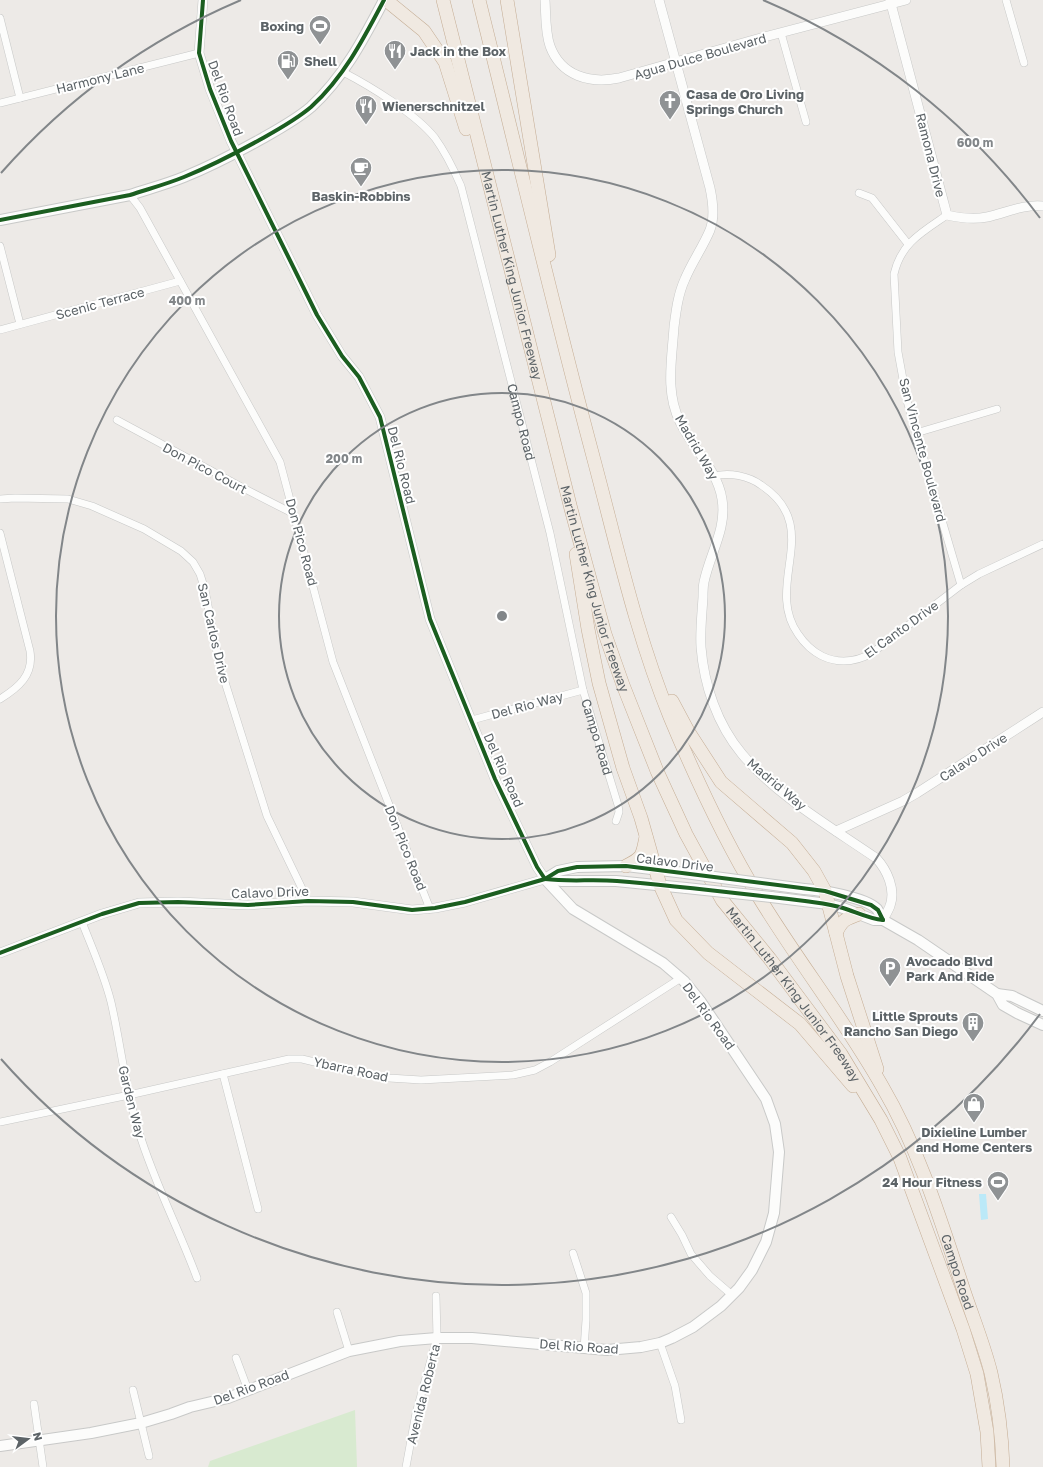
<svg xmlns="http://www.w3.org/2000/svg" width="1043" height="1467" font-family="'Golos Text',sans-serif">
<rect width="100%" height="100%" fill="#edeae7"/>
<polygon fill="#d8ead0" points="355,1410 357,1467 208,1467 210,1461"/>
<polygon fill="#bbe9f8" points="979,1194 986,1194 988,1219 981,1220"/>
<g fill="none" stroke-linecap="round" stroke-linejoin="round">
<g stroke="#c7c8c7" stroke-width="8">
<g id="minor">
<polyline points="1006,0 1024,63"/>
<polyline points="0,18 20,98"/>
<polyline points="781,33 806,122"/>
<path id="s1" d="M343,72c27,14 73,42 92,66 11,15 19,32 26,48l89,347 33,157 35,115 1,7 -3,9"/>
<polyline points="0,103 199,53"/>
<polyline points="859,193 872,198 908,244"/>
<polyline points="130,195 140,208 280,462 333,662 430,909"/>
<path d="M947,215c-25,17 -46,28 -53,59l4,78 9,49 54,184"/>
<polyline points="0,246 20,324"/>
<polyline points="0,330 180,281"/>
<polyline points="117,420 249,491 294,514"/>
<polyline points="916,433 997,409"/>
<path d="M715,476c14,-4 34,0 46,9 64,42 2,99 37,149 6,9 14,17 24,22 17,8 34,6 50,-3l89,-68 18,-11 64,-30"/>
<polyline points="0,499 15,498 68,499 92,506 144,529 181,551 193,562 200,574 205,590 219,663 267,816 308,901"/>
<path d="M0,533l30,118c4,24 -12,37 -30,48"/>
<polyline points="472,720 583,690"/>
<path d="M82,922c10,26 22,52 29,80 10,43 14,87 28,130 15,50 40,97 58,146"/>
<polyline points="223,1074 258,1209"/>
<polyline points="0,1122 129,1095 289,1059 302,1059 369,1075 389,1078 421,1080 513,1075 535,1070 550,1062 681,978"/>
<polyline points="671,1217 682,1235 691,1254 710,1276 732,1295"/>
<polyline points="573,1253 586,1293 586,1320 584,1349"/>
<polyline points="337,1312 349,1351"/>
<polyline points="660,1343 675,1386 681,1420"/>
<polyline points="236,1358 248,1390"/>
<polyline points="133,1390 149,1456"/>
<polyline points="34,1404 43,1467"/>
<polyline points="406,1467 416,1413 437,1338 436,1296"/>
</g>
</g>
<g stroke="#c7c8c7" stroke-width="10">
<g id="tertiary">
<path d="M545,0c1,15 0,32 5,46 11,30 40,38 69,32l138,-39 149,-39"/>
<path d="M659,0l51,188c3,14 5,29 0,42 -7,17 -18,32 -25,49 -7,15 -9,32 -11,48 -2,32 -9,65 6,95 13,27 37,47 42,77 5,30 -12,54 -18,83 -1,5 -1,10 -1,15 -1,17 -3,33 -2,50 3,38 16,77 41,107 35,42 89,73 134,104 11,12 20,31 14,48 -2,5 -5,10 -7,14"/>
<path d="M890,0l57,215c13,3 26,5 40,2 19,-4 36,-13 56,-11"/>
<polyline points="836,831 903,801 917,793 1043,712"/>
<polyline points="0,953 102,914 139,903 178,902 248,905 308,901 353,902 412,910 435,908 465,902 545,879 537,867 495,779 430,619 380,417 359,377 342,356 317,315 231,141 210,89 199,53 203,0"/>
</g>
</g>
<g stroke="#c8c9c8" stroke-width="12">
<g id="secondary">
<path d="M0,220l130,-25c18,-6 37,-11 54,-18 27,-11 54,-25 79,-39 16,-9 34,-19 48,-31 33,-30 53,-69 73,-107"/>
<polyline points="545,879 558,871 577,867 626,866 685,873"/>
<polyline points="545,879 562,881 616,881 686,888"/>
<path d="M804,889c17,1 61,8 73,20 2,3 4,8 6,11"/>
<polyline points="771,897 828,904 843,908 874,920 883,920 918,940 997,994 1003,1005 1017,1013 1043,1025"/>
<polyline points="997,994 1012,996 1043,1011"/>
<polyline points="0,1446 91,1433 141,1423 171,1414 190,1407 228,1398 349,1351 400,1341 437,1338 472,1338 607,1350 641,1347 660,1343 672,1338 693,1327 721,1306 739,1288 752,1270 766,1242 774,1213 779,1152 775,1124 766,1099 701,1002 684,981 663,963 573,909 545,879"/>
</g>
</g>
<g stroke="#c5ad94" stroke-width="14">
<g id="motorway">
<polyline points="386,0 424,31 445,62 466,129"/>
<path id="s2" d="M443,0l128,509 34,125 18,51 34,86 29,63 36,66 48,59 71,95 40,66 19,38 63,171 14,45 10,58 2,35"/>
<path id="s3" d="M479,0c38,153 74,307 115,460 23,86 42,174 76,257 25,60 53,121 87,177 39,65 87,125 125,192 37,63 59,135 82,205 9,27 20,54 27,82 7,30 11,63 12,94"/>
<polyline points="507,0 549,255"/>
<polyline points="576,554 588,629 599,683 623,768 641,818 660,885 676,920 708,953 800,1024 853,1086"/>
<polyline points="672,701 688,731 721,782 792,843 814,871 825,891 847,976 877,1069"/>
<path d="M626,866c18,-9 16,-11 20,-29"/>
<path d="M836,933c6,-13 9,-14 23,-19"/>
</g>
</g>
<use href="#minor" stroke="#fcfcfb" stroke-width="7"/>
<use href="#tertiary" stroke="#fcfcfb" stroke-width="9"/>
<use href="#secondary" stroke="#fcfcfb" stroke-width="10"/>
<use href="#motorway" stroke="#f0e9e1" stroke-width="13"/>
<g stroke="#c8c9c8" stroke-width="12" stroke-linecap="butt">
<g id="secondary-bridge">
<polyline points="685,873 804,889"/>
<polyline points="686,888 771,897"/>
</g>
</g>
<use href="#secondary-bridge" stroke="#fcfcfb" stroke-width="10"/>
<g stroke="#fff" stroke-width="6">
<g id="cycleway">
<polyline points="203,0 199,53 210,89 231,141 317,315 342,356 359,377 380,417 430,619 495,779 537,867 545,879"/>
<path d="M0,220l130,-25c18,-6 37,-11 54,-18 27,-11 54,-25 79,-39 16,-9 34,-19 48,-31 33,-30 53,-69 73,-107"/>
<path d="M545,879c24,3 48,0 72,2 63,5 125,13 188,20 13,2 25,3 38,7 13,4 26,11 40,12"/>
<polyline points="0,953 102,914 139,903 178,902 248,905 308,901 353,902 412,910 435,908 465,902 545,879 558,871 577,867 626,866 825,891 871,905 878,910 883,920"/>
</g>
</g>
<use href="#cycleway" stroke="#1b5e20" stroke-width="4"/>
</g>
<g fill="none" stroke="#828689" stroke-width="2">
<circle cx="502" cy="616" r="223"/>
<circle cx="502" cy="616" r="446"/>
<path d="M1040 1014A669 669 0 0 1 1 1059M1 173A669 669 0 0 1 241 0M763 0A669 669 0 0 1 1040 218"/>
</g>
<defs>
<g id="stadium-pin" transform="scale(1.15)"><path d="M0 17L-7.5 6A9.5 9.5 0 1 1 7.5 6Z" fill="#8f9294" stroke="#fff"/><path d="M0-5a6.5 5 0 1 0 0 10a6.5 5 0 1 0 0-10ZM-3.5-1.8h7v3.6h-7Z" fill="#fff"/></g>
<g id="restaurant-pin" transform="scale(1.15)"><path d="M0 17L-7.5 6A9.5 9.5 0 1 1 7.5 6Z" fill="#8f9294" stroke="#fff"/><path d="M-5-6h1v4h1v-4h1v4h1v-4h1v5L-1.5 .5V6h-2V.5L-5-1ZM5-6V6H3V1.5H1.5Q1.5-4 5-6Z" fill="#fff"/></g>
<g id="fuel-pin" transform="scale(1.15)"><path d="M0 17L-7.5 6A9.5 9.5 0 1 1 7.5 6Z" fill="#8f9294" stroke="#fff"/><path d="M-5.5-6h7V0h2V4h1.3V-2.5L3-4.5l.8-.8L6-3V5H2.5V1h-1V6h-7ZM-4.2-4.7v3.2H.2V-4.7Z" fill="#fff"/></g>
<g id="church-pin" transform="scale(1.15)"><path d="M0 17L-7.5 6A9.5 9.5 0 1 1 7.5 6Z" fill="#8f9294" stroke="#fff"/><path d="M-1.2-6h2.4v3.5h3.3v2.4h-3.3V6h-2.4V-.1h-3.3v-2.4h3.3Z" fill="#fff"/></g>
<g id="cafe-pin" transform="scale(1.15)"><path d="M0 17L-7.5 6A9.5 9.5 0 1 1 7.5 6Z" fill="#8f9294" stroke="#fff"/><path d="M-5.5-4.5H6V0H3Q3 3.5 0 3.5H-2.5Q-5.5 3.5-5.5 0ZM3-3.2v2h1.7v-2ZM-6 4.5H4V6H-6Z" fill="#fff"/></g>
<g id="parking-pin" transform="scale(1.15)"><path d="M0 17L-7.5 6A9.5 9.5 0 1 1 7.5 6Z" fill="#8f9294" stroke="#fff"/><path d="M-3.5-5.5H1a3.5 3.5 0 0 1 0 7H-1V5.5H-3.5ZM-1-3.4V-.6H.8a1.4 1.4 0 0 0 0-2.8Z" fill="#fff"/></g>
<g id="building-pin" transform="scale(1.15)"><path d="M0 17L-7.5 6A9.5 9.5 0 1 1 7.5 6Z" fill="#8f9294" stroke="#fff"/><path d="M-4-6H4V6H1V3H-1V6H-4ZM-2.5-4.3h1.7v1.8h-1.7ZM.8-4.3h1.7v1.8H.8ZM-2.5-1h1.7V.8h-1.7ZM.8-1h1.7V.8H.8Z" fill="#fff"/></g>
<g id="shop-pin" transform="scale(1.15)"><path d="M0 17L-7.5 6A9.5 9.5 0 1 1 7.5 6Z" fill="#8f9294" stroke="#fff"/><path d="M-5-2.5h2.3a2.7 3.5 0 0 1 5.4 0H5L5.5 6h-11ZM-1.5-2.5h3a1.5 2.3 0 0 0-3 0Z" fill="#fff"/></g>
</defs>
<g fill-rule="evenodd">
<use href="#stadium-pin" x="320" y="26"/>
<use href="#restaurant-pin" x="395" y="51"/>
<use href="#fuel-pin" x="288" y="61"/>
<use href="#church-pin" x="670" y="101"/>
<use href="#restaurant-pin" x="366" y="106"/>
<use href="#cafe-pin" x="361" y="168"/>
<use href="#parking-pin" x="890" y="968"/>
<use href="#building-pin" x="973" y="1023"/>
<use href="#shop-pin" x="974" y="1104"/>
<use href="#stadium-pin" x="998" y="1182"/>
</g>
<g text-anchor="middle" stroke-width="4" stroke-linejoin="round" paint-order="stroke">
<g font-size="13" font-weight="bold" fill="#5c6367" stroke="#fff" text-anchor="start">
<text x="304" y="31" text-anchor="end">Boxing</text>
<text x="410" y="56">Jack in the Box</text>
<text x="304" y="66">Shell</text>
<text x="686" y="99">Casa de Oro Living<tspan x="686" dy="15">Springs Church</tspan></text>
<text x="382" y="111">Wienerschnitzel</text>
<text x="361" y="201" text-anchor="middle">Baskin-Robbins</text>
<text x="906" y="966">Avocado Blvd<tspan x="906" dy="15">Park And Ride</tspan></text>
<text x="958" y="1021" text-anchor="end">Little Sprouts<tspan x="958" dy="15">Rancho San Diego</tspan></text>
<text x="974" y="1137" text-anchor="middle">Dixieline Lumber<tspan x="974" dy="15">and Home Centers</tspan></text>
<text x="982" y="1187" text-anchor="end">24 Hour Fitness</text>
</g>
<g font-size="13" fill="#5c6367" stroke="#fff">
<text transform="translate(700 56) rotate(-16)" y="5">Agua Dulce Boulevard</text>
<text transform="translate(100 78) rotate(-14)" y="5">Harmony Lane</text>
<text transform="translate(226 98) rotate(70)" y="5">Del Rio Road</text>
<text transform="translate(931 155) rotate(76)" y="5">Ramona Drive</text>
<text dy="5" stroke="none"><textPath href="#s2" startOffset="284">Martin Luther King Junior Freeway</textPath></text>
<text transform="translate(100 303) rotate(-15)" y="5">Scenic Terrace</text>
<text dy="5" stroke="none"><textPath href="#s1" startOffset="412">Campo Road</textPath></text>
<text transform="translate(697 447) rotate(60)" y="5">Madrid Way</text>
<text transform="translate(923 450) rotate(75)" y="5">San Vincente Boulevard</text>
<text transform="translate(402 465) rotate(76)" y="5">Del Rio Road</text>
<text transform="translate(205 468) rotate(28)" y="5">Don Pico Court</text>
<text transform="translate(302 542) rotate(75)" y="5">Don Pico Road</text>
<text dy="5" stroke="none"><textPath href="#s2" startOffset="608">Martin Luther King Junior Freeway</textPath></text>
<text transform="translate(901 629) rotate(-36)" y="5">El Canto Drive</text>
<text transform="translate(214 633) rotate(77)" y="5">San Carlos Drive</text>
<text transform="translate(527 705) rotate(-15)" y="5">Del Rio Way</text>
<text dy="5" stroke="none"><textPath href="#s1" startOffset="736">Campo Road</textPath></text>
<text transform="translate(973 757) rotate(-33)" y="5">Calavo Drive</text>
<text transform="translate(504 770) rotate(66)" y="5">Del Rio Road</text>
<text transform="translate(777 784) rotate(40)" y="5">Madrid Way</text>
<text transform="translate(406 848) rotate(68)" y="5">Don Pico Road</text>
<text transform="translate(675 862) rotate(7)" y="5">Calavo Drive</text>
<text transform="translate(270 892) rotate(-2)" y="5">Calavo Drive</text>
<text dy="5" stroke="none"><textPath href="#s2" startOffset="1064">Martin Luther King Junior Freeway</textPath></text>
<text transform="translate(709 1016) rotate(54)" y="5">Del Rio Road</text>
<text transform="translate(351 1069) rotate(12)" y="5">Ybarra Road</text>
<text transform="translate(132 1102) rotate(76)" y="5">Garden Way</text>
<text dy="5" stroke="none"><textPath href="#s3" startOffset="1370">Campo Road</textPath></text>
<text transform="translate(579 1346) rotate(4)" y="5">Del Rio Road</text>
<text transform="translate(251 1387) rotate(-20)" y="5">Del Rio Road</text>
<text transform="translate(423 1394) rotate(-76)" y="5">Avenida Roberta</text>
</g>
</g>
<circle cx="502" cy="616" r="6" fill="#828689" stroke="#fff" stroke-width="2"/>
<g font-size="12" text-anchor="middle" font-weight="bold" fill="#828689" stroke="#fff" stroke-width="4" stroke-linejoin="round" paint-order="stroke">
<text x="975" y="147">600 m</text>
<text x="187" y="305">400 m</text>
<text x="344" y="463">200 m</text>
</g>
<g transform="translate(28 1439) rotate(75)" stroke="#ffffff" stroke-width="3" paint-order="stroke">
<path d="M0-3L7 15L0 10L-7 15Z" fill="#5c6367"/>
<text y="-6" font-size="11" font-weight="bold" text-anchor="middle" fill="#5c6367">N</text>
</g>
</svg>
